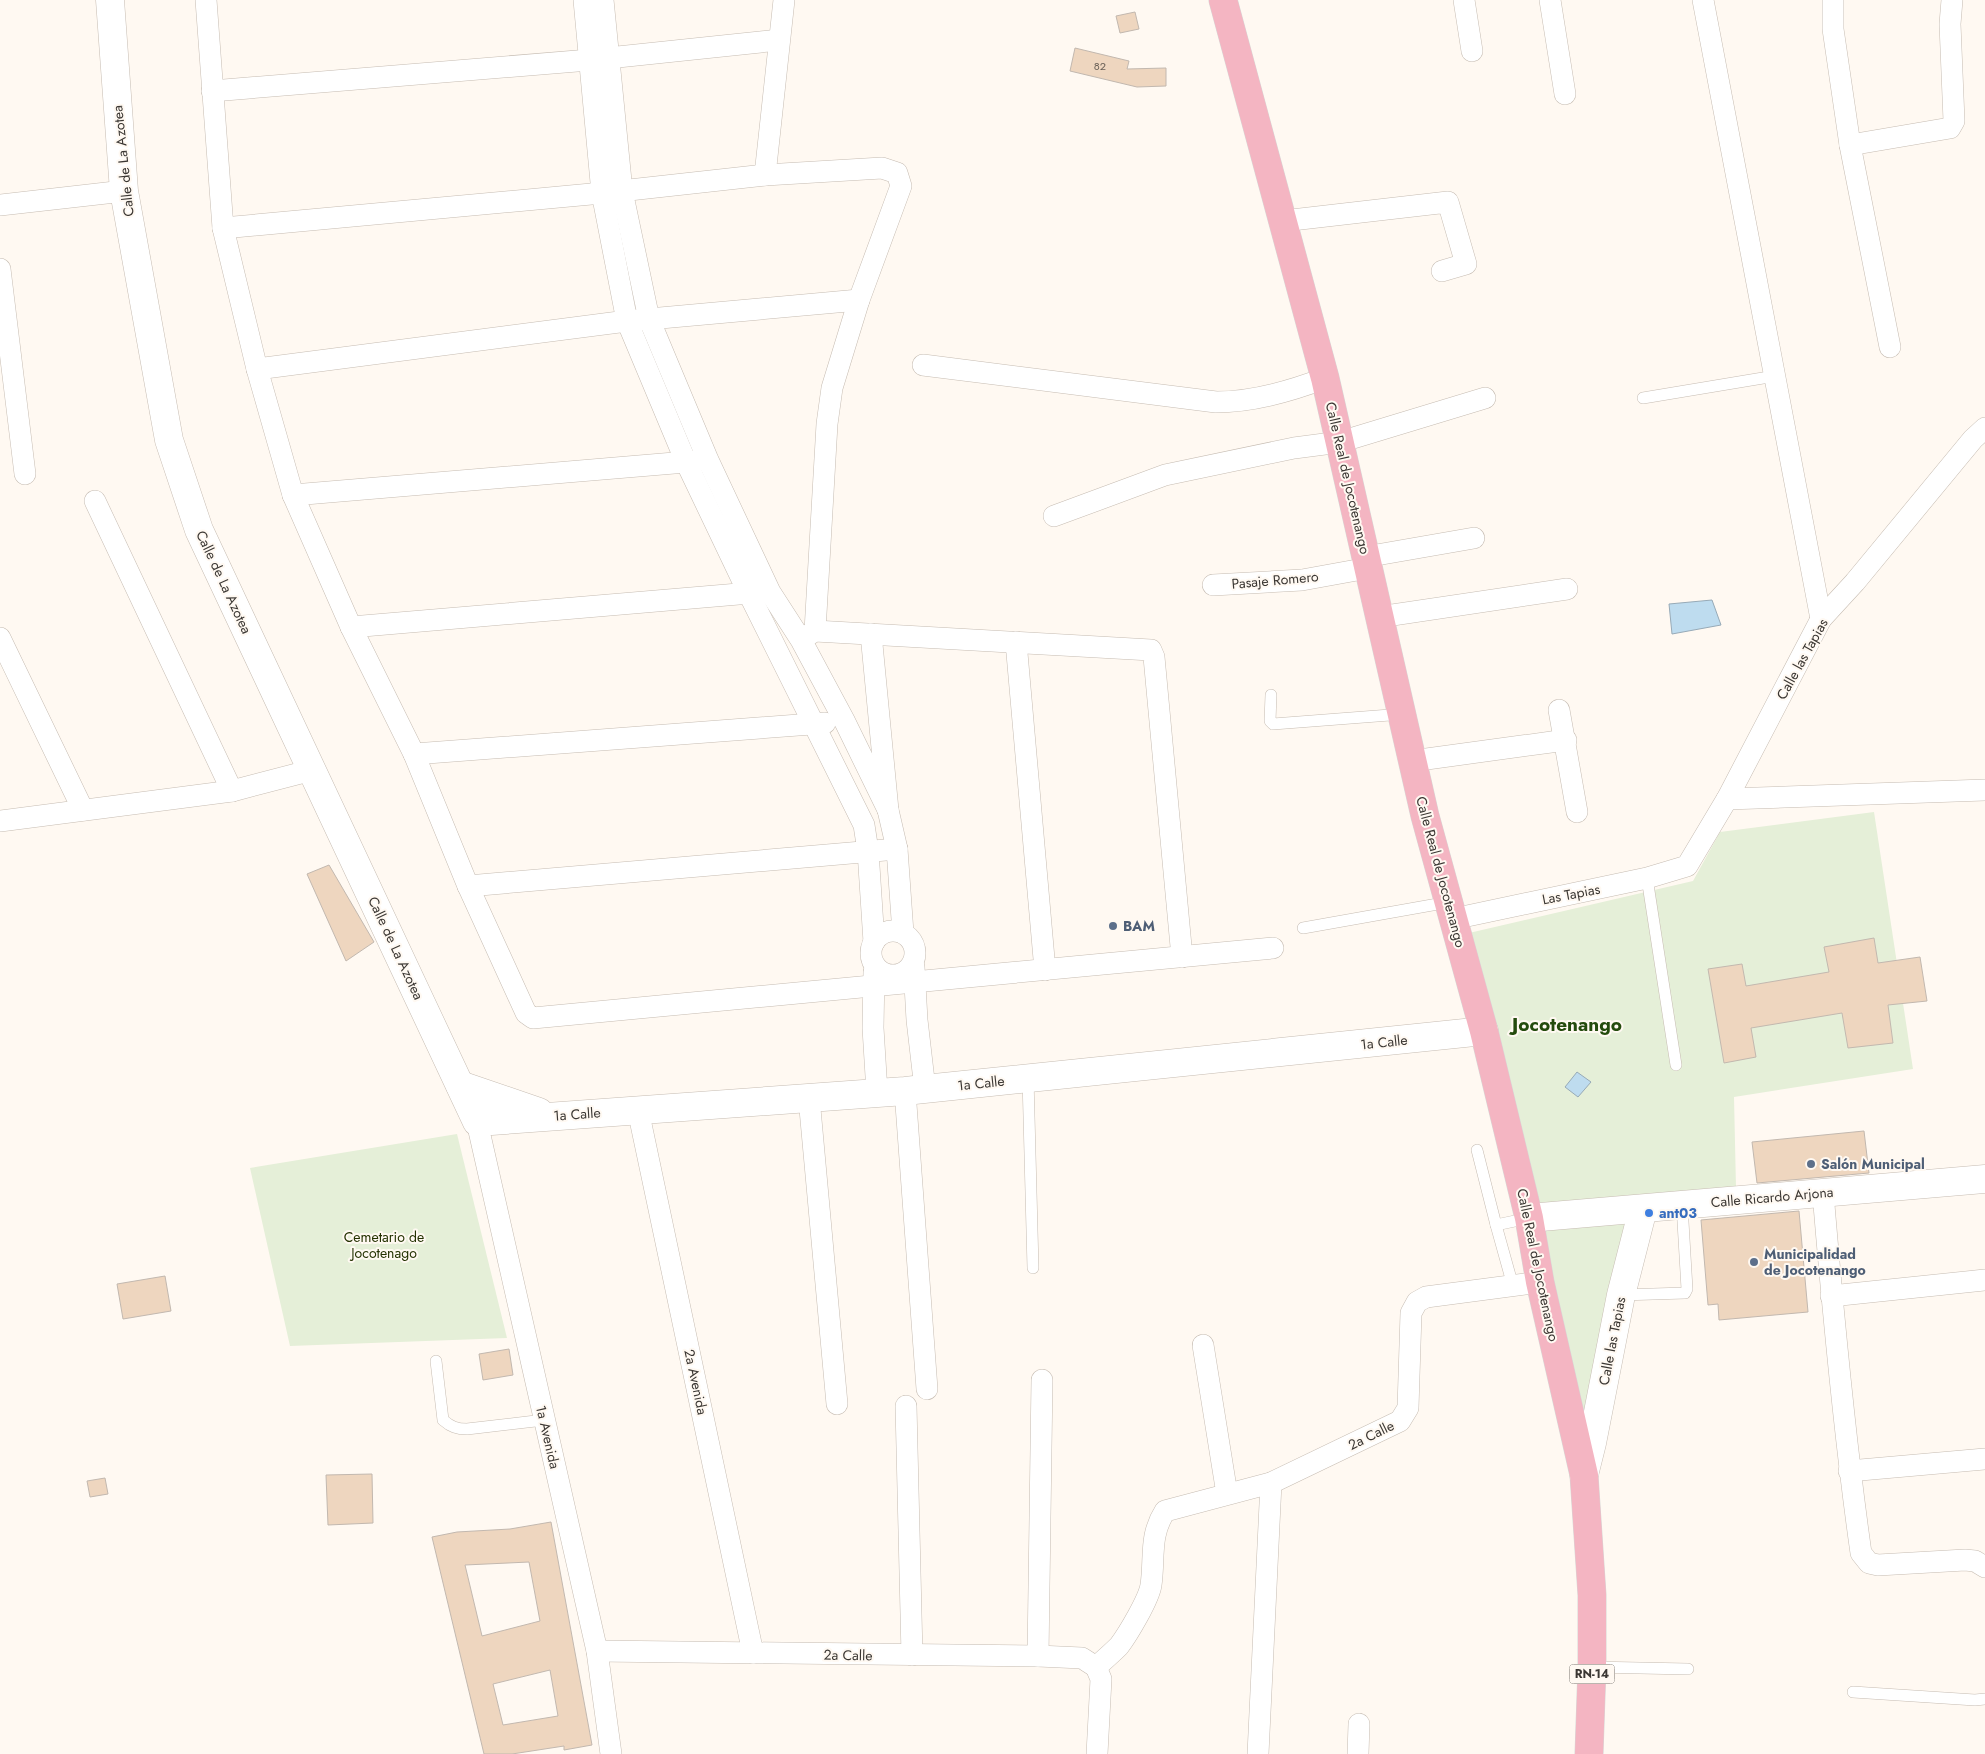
<svg xmlns="http://www.w3.org/2000/svg" width="1985" height="1754" font-family="Jost,sans-serif">
<rect width="100%" height="100%" fill="#fff9f2"/>
<g fill="#e5efd8">
<polygon points="1874,812 1913,1069 1734,1097 1736,1188 1539,1205 1469,933 1693,881 1720,832"/>
<polygon points="457,1134 507,1338 290,1346 250,1168"/>
<polygon points="1634,1218 1584,1450 1539,1226"/>
</g>
<g fill="#bedcef" stroke="#97aab7">
<polygon points="1712,600 1721,625 1672,634 1669,604"/>
<polygon points="1577,1072 1591,1082 1578,1097 1565,1087"/>
</g>
<g fill="#eed6bf" stroke="#c2b8af" fill-rule="evenodd">
<polygon points="1135,12 1139,29 1120,33 1116,16"/>
<polygon points="1075,48 1129,61 1127,69 1166,68 1166,86 1137,87 1070,71"/>
<polygon points="329,865 374,942 346,961 307,874"/>
<polygon points="1874,938 1878,963 1920,957 1927,1001 1888,1005 1893,1043 1848,1048 1842,1013 1751,1028 1756,1057 1724,1063 1708,969 1742,964 1746,986 1829,972 1824,947"/>
<polygon points="1864,1131 1869,1173 1757,1183 1752,1142"/>
<polygon points="1799,1211 1808,1312 1719,1320 1718,1304 1708,1305 1701,1220"/>
<polygon points="165,1276 171,1311 123,1319 117,1284"/>
<polygon points="509,1349 513,1375 483,1380 479,1354"/>
<polygon points="372,1474 373,1523 328,1525 326,1475"/>
<polygon points="105,1478 108,1494 90,1497 87,1481"/>
<path d="M551,1522l41,223 -28,5v-4l-52,8h-28l-52,-217 25,-5 53,-3zM529,1562l11,59 -58,15 -17,-71zM550,1670l8,46 -55,9 -10,-41z"/>
</g>
<g fill="none" stroke-linecap="round" stroke-linejoin="round">
<g stroke="#c6bcb2" stroke-width="12">
<g id="service">
<polyline points="1643,398 1775,376"/>
<polyline points="1271,695 1270,721 1273,724 1403,714"/>
<polyline points="1647,878 1676,1065"/>
<polyline points="1303,928 1449,902"/>
<polyline points="1028,1078 1033,1268"/>
<polyline points="1477,1150 1496,1225 1529,1218"/>
<polyline points="1496,1225 1513,1286"/>
<polyline points="1621,1295 1685,1293 1687,1289 1682,1205"/>
<path d="M436,1361l7,59c8,7 14,9 24,9l77,-9"/>
<polyline points="1592,1667 1688,1669"/>
<polyline points="1853,1692 1975,1700 1985,1699"/>
</g>
</g>
<g stroke="#c6bcb2" stroke-width="22">
<g id="minor">
<polyline points="206,0 223,228 257,369 293,495 351,627 414,754 468,886 526,1013 533,1018 1273,948"/>
<polyline points="584,0 602,193 627,321 686,462 749,594 864,825 868,851 874,942"/>
<polyline points="603,0 622,191 649,319 708,460 770,592 801,640 845,722 888,810"/>
<polyline points="1464,0 1472,51"/>
<polyline points="1550,0 1565,94"/>
<polyline points="1703,0 1821,619"/>
<polyline points="1833,0 1833,29 1850,145 1890,347"/>
<polyline points="212,91 589,60 779,40"/>
<polyline points="1850,145 1950,128 1954,121 1950,24 1952,0"/>
<polyline points="765,175 784,0"/>
<polyline points="0,205 124,191"/>
<polyline points="1283,221 1448,202 1466,264 1442,271"/>
<polyline points="223,228 602,193 765,175 882,168 897,173 901,186 859,300 832,388 827,424 815,631"/>
<polyline points="0,269 25,474"/>
<path d="M923,365l293,37c37,0 75,-11 109,-24"/>
<polyline points="257,369 627,321 859,300"/>
<polyline points="293,495 698,461"/>
<polyline points="95,501 232,791"/>
<polyline points="1054,516 1165,475 1294,448 1340,442 1485,398"/>
<polyline points="1365,557 1474,538"/>
<polyline points="1213,585 1302,580 1368,568"/>
<polyline points="1379,617 1567,589"/>
<polyline points="351,627 762,592"/>
<polyline points="871,634 888,810 897,849 903,933"/>
<polyline points="805,637 815,631 1151,650 1154,657 1182,957"/>
<polyline points="0,638 83,810"/>
<polyline points="1016,642 1045,970"/>
<polyline points="1559,710 1577,812"/>
<polyline points="414,754 825,723"/>
<polyline points="1412,761 1566,740"/>
<polyline points="1727,799 1985,790"/>
<polyline points="0,821 232,791 312,770"/>
<polyline points="468,886 897,849"/>
<polyline points="1453,919 1647,878 1687,866 1727,799 1821,619 1855,582 1973,439 1985,428"/>
<circle cx="893" cy="953" r="22"/>
<polyline points="914,967 917,1020 925,1089"/>
<polyline points="874,972 873,1028 877,1092"/>
<polyline points="905,1091 927,1389"/>
<polyline points="809,1098 837,1404"/>
<polyline points="638,1110 753,1653"/>
<polyline points="477,1122 597,1651 611,1754"/>
<path d="M1823,1193c10,120 21,241 38,360l8,10 9,2 87,-5 10,1 10,6"/>
<polyline points="1831,1296 1985,1280"/>
<polyline points="1203,1345 1227,1494"/>
<polyline points="906,1406 912,1655"/>
<polyline points="1849,1471 1985,1459"/>
<polyline points="597,1651 1038,1656 1082,1658 1096,1667"/>
<polyline points="1038,1656 1042,1380"/>
<path d="M1096,1667c8,-7 16,-14 23,-21 9,-12 30,-47 32,-61 4,-28 -2,-49 14,-74l106,-28 129,-62 8,-13 3,-95 6,-11 9,-5 114,-15"/>
<polyline points="1096,1667 1101,1679 1097,1754"/>
<polyline points="1258,1754 1271,1483"/>
<polyline points="1358,1754 1359,1724"/>
</g>
</g>
<g stroke="#c6bcb2" stroke-width="29">
<g id="tertiary">
<polyline points="110,0 124,191 169,440 199,530 477,1122 905,1091 1484,1031"/>
<polyline points="460,1085 539,1112"/>
<polyline points="1529,1218 1985,1179"/>
<polyline points="1584,1475 1592,1443 1621,1295 1643,1209"/>
</g>
</g>
<g stroke="#d8d7d6" stroke-width="29">
<polyline id="primary" points="1223,0 1325,378 1425,816 1484,1031 1529,1218 1540,1282 1584,1475 1592,1595 1592,1667 1589,1754"/>
</g>
<use href="#service" stroke="#fff" stroke-width="11"/>
<use href="#minor" stroke="#fff" stroke-width="21"/>
<use href="#tertiary" stroke="#fff" stroke-width="28"/>
<use href="#primary" stroke="#f4b5c2" stroke-width="28"/>
</g>
<g fill="#5c6f8a" stroke="#fff9f2" stroke-width="2">
<circle cx="1113" cy="926" r="5"/>
<circle cx="1811" cy="1164" r="5"/>
<circle cx="1754" cy="1262" r="5"/>
</g>
<circle fill="#3f7fe0" stroke="#fff9f2" stroke-width="2" cx="1649" cy="1213" r="5"/>
<g text-anchor="middle" stroke-width="4" stroke-linejoin="round" paint-order="stroke">
<g font-size="11" fill="#685f56">
<text x="1100" y="70">82</text>
</g>
<rect fill="#fff9f2" stroke="#76716c" stroke-width="1" x="1569.5" y="1664.5" width="45" height="19" rx="4"/>
<g font-size="12" font-weight="bold" fill="#3b3733">
<text x="1592" y="1678">RN-14</text>
</g>
<g font-size="14" fill="#3b3733" stroke="#fff9f2">
<text transform="translate(123 161) rotate(-96)" y="5">Calle de La Azotea</text>
<text transform="translate(1348 478) rotate(77)" y="5">Calle Real de Jocotenango</text>
<text transform="translate(1275 580) rotate(-5)" y="5">Pasaje Romero</text>
<text transform="translate(224 582) rotate(65)" y="5">Calle de La Azotea</text>
<text transform="translate(1802 659) rotate(-61)" y="5">Calle las Tapias</text>
<text transform="translate(1441 872) rotate(75)" y="5">Calle Real de Jocotenango</text>
<text transform="translate(1571 894) rotate(-11)" y="5">Las Tapias</text>
<text transform="translate(396 948) rotate(65)" y="5">Calle de La Azotea</text>
<text transform="translate(1384 1042) rotate(-6)" y="5">1a Calle</text>
<text transform="translate(981 1083) rotate(-6)" y="5">1a Calle</text>
<text transform="translate(577 1114) rotate(-4)" y="5">1a Calle</text>
<text transform="translate(1772 1197) rotate(-5)" y="5">Calle Ricardo Arjona</text>
<text transform="translate(1538 1265) rotate(78)" y="5">Calle Real de Jocotenango</text>
<text transform="translate(1612 1341) rotate(-79)" y="5">Calle las Tapias</text>
<text transform="translate(696 1382) rotate(78)" y="5">2a Avenida</text>
<text transform="translate(1371 1435) rotate(-26)" y="5">2a Calle</text>
<text transform="translate(548 1437) rotate(77)" y="5">1a Avenida</text>
<text transform="translate(848 1655) rotate(1)" y="5">2a Calle</text>
</g>
<g font-size="14" font-weight="bold" fill="#4e5e75" stroke="#fff9f2" text-anchor="start">
<text x="1123" y="931">BAM</text>
<text x="1821" y="1169">Salón Municipal</text>
<text x="1764" y="1259">Municipalidad<tspan x="1764" dy="16">de Jocotenango</tspan></text>
</g>
<g font-size="14" font-weight="bold" fill="#366cbe" stroke="#fff9f2" text-anchor="start">
<text x="1659" y="1218">ant03</text>
</g>
<g font-size="14" fill="#233101" stroke="#fff9f2">
<text x="384" y="1242">Cemetario de<tspan x="384" dy="16">Jocotenago</tspan></text>
</g>
<g font-size="19" font-weight="bold" fill="#244b0d" stroke="#fff9f2">
<text x="1567" y="1031">Jocotenango</text>
</g>
</g>
</svg>
